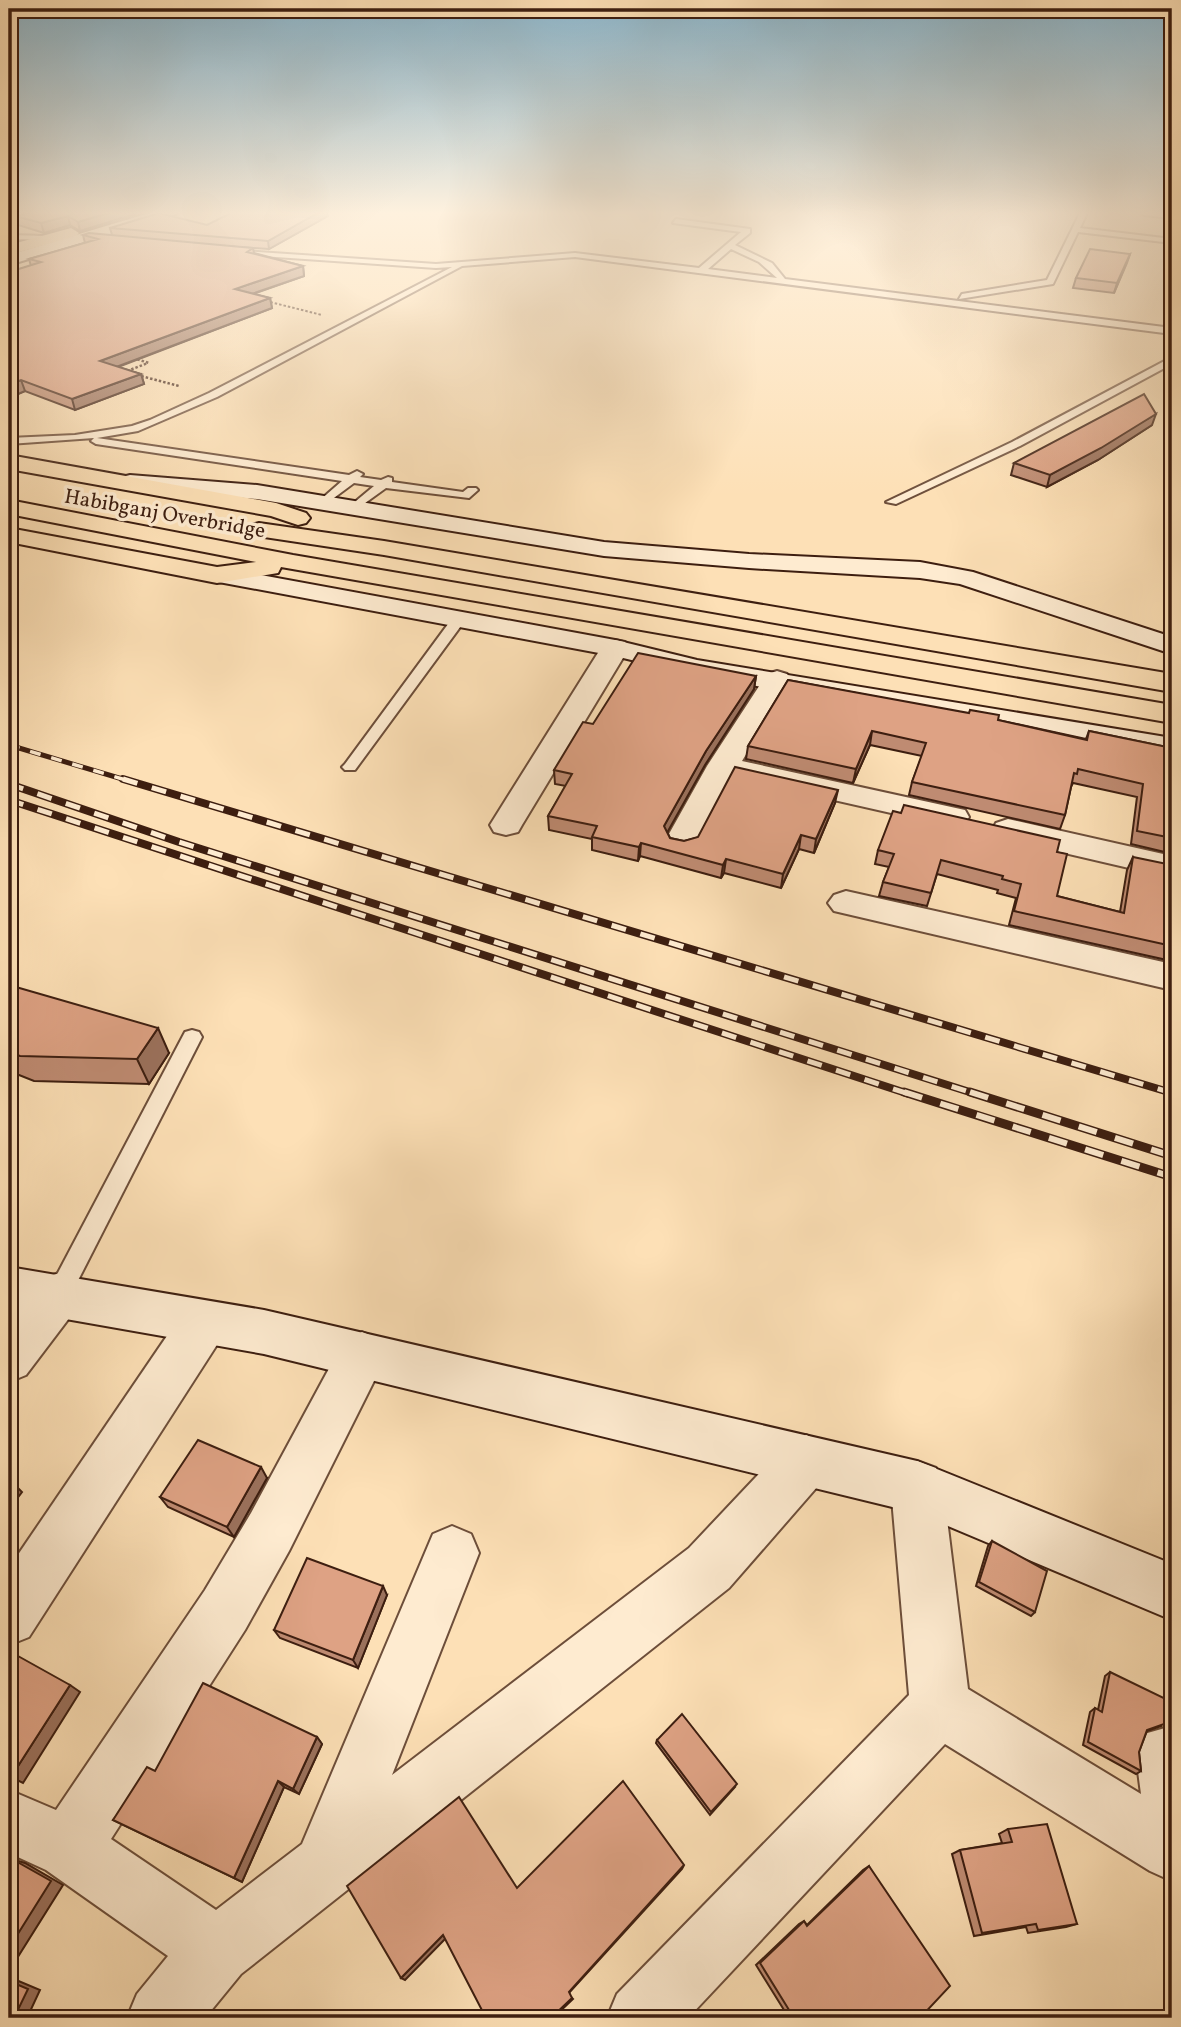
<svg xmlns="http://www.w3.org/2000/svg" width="1181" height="2027" font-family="Vollkorn,serif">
<rect width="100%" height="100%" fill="#fde0b6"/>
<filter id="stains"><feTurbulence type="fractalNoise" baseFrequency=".00286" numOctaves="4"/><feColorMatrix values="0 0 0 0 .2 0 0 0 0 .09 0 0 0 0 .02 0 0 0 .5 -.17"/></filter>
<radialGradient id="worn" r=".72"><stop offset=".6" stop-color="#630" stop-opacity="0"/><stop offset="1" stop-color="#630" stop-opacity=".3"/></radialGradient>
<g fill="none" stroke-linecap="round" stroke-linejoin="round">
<g stroke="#6d4e3a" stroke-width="4">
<g id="lane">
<polygon points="1081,211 1088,211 1080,228 1172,239 1172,243 1078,232 1053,284 959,299 962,294 1047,280"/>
<path d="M676,219l74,10v4l-15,12 37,18 13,16 387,49v6l-597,-77 -113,9 -245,131 -79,34 -41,7 252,37 8,-4 6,3 -3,3 21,3 7,-3 4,1v4l71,10 5,-4h8l2,2 -9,8 -83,-10 -32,23 -4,-1v-4l24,-20 -20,-3 -31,23 -4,-1v-4l23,-20 -246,-37 -5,-3 3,-3 -85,6v-6l66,-3 57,-9 18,-6 59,-27 243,-126 -16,1 -205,-14 -3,-4 208,14 139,-11 124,15 42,-36 -68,-9zM731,249l28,13 18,16 -69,-9z"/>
<polygon points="9,235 48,236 52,238 48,240 9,239"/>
<polygon points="1172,357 1172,364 1020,446 896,504 886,502 1012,442"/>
<polygon points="459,615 466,619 355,770 345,770 342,767 345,764 454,616"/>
<polygon points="192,1030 199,1032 202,1037 67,1302 59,1305 51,1302 47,1294 51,1286 185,1032"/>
</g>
</g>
<g stroke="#6d4e3a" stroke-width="4">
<g id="street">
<polygon points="1137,211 1172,211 1172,218 1144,215"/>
<polygon points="615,640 625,642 629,648 522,825 518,832 506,835 494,832 490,825 601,648 605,642"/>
<polygon points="777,671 787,674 791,680 742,761 965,810 969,817 965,824 953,827 732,777 694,849 682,852 670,849 665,841 707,766 767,674"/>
<polygon points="1008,819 1172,856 1172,878 996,837 992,830 996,823"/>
<polygon points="846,891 1172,964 1172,990 834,911 828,903 834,895"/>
<polygon points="59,1273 76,1279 82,1294 76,1309 26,1375 9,1382 9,1321 42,1279"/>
<polygon points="203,1302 220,1308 227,1324 220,1340 29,1637 9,1645 9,1568 186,1308"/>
<polygon points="362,1332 379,1339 386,1355 379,1371 289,1551 245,1630 111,1839 216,1910 302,1844 433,1534 452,1526 471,1534 479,1553 392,1775 689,1548 788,1443 806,1435 824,1443 832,1461 824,1479 729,1588 241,1974 205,2018 127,2018 137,1994 168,1956 46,1870 9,1853 9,1790 56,1810 205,1590 251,1513 345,1339"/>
<polygon points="917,1461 936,1468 943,1487 968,1689 1141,1794 1136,1756 1144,1734 1172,1726 1172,1881 1150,1871 945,1744 688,2018 607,2018 617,1994 909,1695 891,1487 898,1468"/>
</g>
</g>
<g stroke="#3d1e10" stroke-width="4">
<g id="secondary">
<polygon points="156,211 178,211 176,214 9,265 9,255"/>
<polygon points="130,475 257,485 604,542 749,554 920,562 973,572 1172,637 1172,654 960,584 920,578 749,568 604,556 257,499 122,487 119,482 122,477"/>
<polygon points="217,567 615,640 697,660 1172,738 1172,756 697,676 615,656 208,580 204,575 208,570"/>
<polygon points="9,1267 264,1310 917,1461 1172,1564 1172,1620 917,1513 264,1354 9,1309"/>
</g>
</g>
<g stroke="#3d1e10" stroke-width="4">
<g id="primary">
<polygon points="71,228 79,233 76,236 9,255 9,245"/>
<polygon points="9,455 276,503 306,513 310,518 306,523 298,525 271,516 9,469"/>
<polygon points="9,500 293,555 1172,705 1172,723 281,567 278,573 217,583 9,542 9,528 217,567 256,562 9,514"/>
<polygon points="259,523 384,541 1172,674 1172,692 384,555 251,535 247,530 251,525"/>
</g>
</g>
<polyline stroke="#3d1e10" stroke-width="2" stroke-dasharray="2.5 2" stroke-linecap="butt" points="266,301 322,315"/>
<g stroke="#3d1e10" stroke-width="2.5" stroke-dasharray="2.5 2" stroke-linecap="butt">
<polyline points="133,358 149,363"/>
<polyline points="127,371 148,363"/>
<polyline points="137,375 179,386"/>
</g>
<use href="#lane" fill="#feebd0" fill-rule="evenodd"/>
<use href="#street" fill="#feebd0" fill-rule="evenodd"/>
<use href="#secondary" fill="#feebd0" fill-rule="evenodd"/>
<use href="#primary" fill="#fde0b6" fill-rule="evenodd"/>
<g stroke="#3d1e10" stroke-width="5">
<polyline id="rail-far2" points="9,745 129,781"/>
</g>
<g stroke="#3d1e10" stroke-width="8">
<g id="rail-far1">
<polyline points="123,779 1172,1093"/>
<polyline points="9,784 179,842 976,1094"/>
<polyline points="9,800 909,1094"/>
</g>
</g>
<g stroke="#3d1e10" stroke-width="9">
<g id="rail">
<polyline points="904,1092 1172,1177"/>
<polyline points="970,1092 1172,1156"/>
<polyline points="1169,1092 1172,1093"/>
</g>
</g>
<use href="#rail-far2" stroke="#feebd0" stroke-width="3.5" stroke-dasharray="11" stroke-linecap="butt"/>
<use href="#rail-far1" stroke="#feebd0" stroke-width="5" stroke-dasharray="15" stroke-linecap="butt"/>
<use href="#rail" stroke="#feebd0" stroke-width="6" stroke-dasharray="19" stroke-linecap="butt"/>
</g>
<g fill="#bf8b72" stroke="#3d1e10" stroke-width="2">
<polygon points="36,211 134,211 135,214 80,231 70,225 44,233 18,225 15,216"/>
<polygon points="328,216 269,249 223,246 253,248 254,253 303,266 304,276 253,294 270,298 272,308 118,367 141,374 144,384 75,410 25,391 9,398 9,272 31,266 29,259 85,243 83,235 112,235 110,228 207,225"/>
<polygon points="1130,254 1114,293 1073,288 1076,278"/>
<polygon points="1152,425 1098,460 1047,487 1011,475 1014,463"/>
<polygon points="756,676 754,689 705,765 667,832 670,838 684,841 835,803 814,853 799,849 781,888 724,873 721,878 640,856 638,861 592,850 592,839 549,830 548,816 566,786 555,784 554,770 593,724"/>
<polygon points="788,680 998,720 1086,739 1089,731 1172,748 1172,850 1171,849 1169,853 1131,844 1137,797 1073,783 1071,787 1065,815 1060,829 909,795 912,782 922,756 870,745 853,783 746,759 748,746"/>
<polygon points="878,850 1057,852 1057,896 1120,912 1127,870 1133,857 1167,914 1172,915 1172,951 1167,960 1009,925 1016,898 997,893 998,890 937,874 927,906 879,896 883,882 889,867 875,864"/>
<polygon points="9,985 169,1053 149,1084 34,1081 9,1071"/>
<polygon points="267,1478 234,1537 168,1507 160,1497"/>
<polygon points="992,1541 1035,1612 1031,1616 976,1586 988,1546"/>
<polygon points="387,1595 358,1668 280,1638 274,1630"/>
<polygon points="1110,1672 1161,1726 1147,1731 1139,1752 1141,1771 1136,1774 1083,1745 1090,1712 1095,1708 1098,1710 1105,1676"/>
<polygon points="317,1737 322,1744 299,1794 284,1787 242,1882 113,1820 155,1771"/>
<polygon points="657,1740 735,1787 710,1815 656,1743"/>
<polygon points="1008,1829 1077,1924 1066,1927 1028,1933 1026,1927 974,1936 952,1854 960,1850 1002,1843 999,1834"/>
<polygon points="869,1866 920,2018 789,2018 756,1965 799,1924 804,1921 807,1925 863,1870"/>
</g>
<g fill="#9b715c" stroke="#3d1e10" stroke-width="2">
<polygon points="115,211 134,211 135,214 80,231 78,222"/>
<polygon points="321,211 327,211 328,216 269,249 268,241"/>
<polygon points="68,216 70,225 44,233 41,223"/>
<polygon points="1130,254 1127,263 1114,293 1117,283"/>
<polygon points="303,266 304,276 237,299 235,289"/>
<polygon points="270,298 272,308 103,372 100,361"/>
<polygon points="141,374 144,384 75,410 72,399"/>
<polygon points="21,380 25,391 9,398 9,385"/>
<polygon points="1156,414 1152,425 1098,460 1047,487 1050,475"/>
<polygon points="756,676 754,689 705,765 663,840 664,826 706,751"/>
<polygon points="872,731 870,745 853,783 856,769"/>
<polygon points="838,790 835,803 814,853 816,839"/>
<polygon points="801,835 799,849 781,888 783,874"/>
<polygon points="641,843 640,856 638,861 639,847"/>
<polygon points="726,859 724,873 721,878 723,865"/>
<polygon points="158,1028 169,1053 149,1084 137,1059"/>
<polygon points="261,1467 267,1478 234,1537 227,1527"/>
<polygon points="12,1482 22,1492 9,1509 9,1486"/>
<polygon points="383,1586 387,1595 358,1668 353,1660"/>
<polygon points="70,1685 80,1692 23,1783 11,1777"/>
<polygon points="317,1737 322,1744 299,1794 293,1789"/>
<polygon points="278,1781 284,1787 242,1882 234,1878"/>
<polygon points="12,1859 25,1863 63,1885 9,1971"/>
<polygon points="684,1865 682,1869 569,1993 569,1992"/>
<polygon points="443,1935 447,1937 405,1980 401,1978"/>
<polygon points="9,1977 40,1990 27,2018 14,2018"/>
<polygon points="572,1998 573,1999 553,2018 551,2018"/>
</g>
<g fill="#dea284" stroke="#3d1e10" stroke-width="2">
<polygon points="36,211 115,211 78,222 68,216 41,223 15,216"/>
<polygon points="235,211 321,211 268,241 110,228 159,213 207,225"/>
<polygon points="89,233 253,248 247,252 303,266 235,289 270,298 100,361 141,374 72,399 21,380 9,385 9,272 41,262 29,259 98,239 83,235"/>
<polygon points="1090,249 1130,254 1117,283 1076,278"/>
<polygon points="1144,394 1156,414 1101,448 1050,475 1014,463"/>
<polygon points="638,653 756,676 706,751 664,826 670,838 684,841 698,837 735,767 838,790 816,839 801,835 783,874 726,859 723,865 641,843 639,847 592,837 597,826 548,816 572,774 554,770 583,722 593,724"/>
<polygon points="788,680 969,713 970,710 999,715 998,720 1087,740 1089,731 1172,748 1172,838 1137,831 1143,784 1078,769 1077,774 1074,773 1065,815 912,782 926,743 872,731 856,769 748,746"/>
<polygon points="904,805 1060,840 1057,852 1067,854 1057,896 1124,913 1133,857 1172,865 1167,914 1172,915 1172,946 1014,911 1021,884 1002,879 1003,876 941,860 931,893 883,882 894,854 878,850 893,811 901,813"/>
<polygon points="9,985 158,1028 137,1059 20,1056 9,1052"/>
<polygon points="198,1440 261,1467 227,1527 160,1497"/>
<polygon points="992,1541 1047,1571 1035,1612 979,1582"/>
<polygon points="307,1558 383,1586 353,1660 274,1630"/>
<polygon points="9,1651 70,1685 11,1777 9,1776"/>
<polygon points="1110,1672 1170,1701 1167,1723 1147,1730 1139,1752 1141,1771 1088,1742 1095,1708 1102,1712"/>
<polygon points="203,1683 317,1737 293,1789 278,1781 234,1878 113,1820 147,1767 155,1771"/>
<polygon points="682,1714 737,1784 711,1812 657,1740"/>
<polygon points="623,1781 684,1865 569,1992 572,1998 551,2018 486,2018 443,1935 401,1978 347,1886 459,1797 517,1888"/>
<polygon points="1047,1824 1077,1924 1038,1930 1036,1924 982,1933 960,1850 1012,1842 1008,1829"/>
<polygon points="12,1859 51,1881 9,1948 9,1864"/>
<polygon points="869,1866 950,1986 920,2018 794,2018 760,1963 804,1921 807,1926"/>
<polygon points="9,1981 28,1989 14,2018 9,2018"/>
</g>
<linearGradient id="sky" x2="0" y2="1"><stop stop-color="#8bb8d0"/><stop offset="0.43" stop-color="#fef1de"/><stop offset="1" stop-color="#fef1de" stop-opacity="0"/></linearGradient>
<rect width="1181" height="495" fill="url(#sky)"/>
<g text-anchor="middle" stroke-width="7" stroke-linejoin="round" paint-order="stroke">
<g font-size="21" fill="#3d1e10" stroke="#feebd0">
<text transform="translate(165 513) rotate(10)" y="7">Habibganj Overbridge</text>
</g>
</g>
<rect width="1181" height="2027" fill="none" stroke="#fde0b6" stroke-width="35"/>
<rect x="10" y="10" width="1160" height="2006" fill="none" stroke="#3d1e10" stroke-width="3.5"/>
<rect x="18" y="18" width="1146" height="1992" fill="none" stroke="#3d1e10" stroke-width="2"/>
<rect width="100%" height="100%" filter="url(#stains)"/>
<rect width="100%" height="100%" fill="url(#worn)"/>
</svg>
